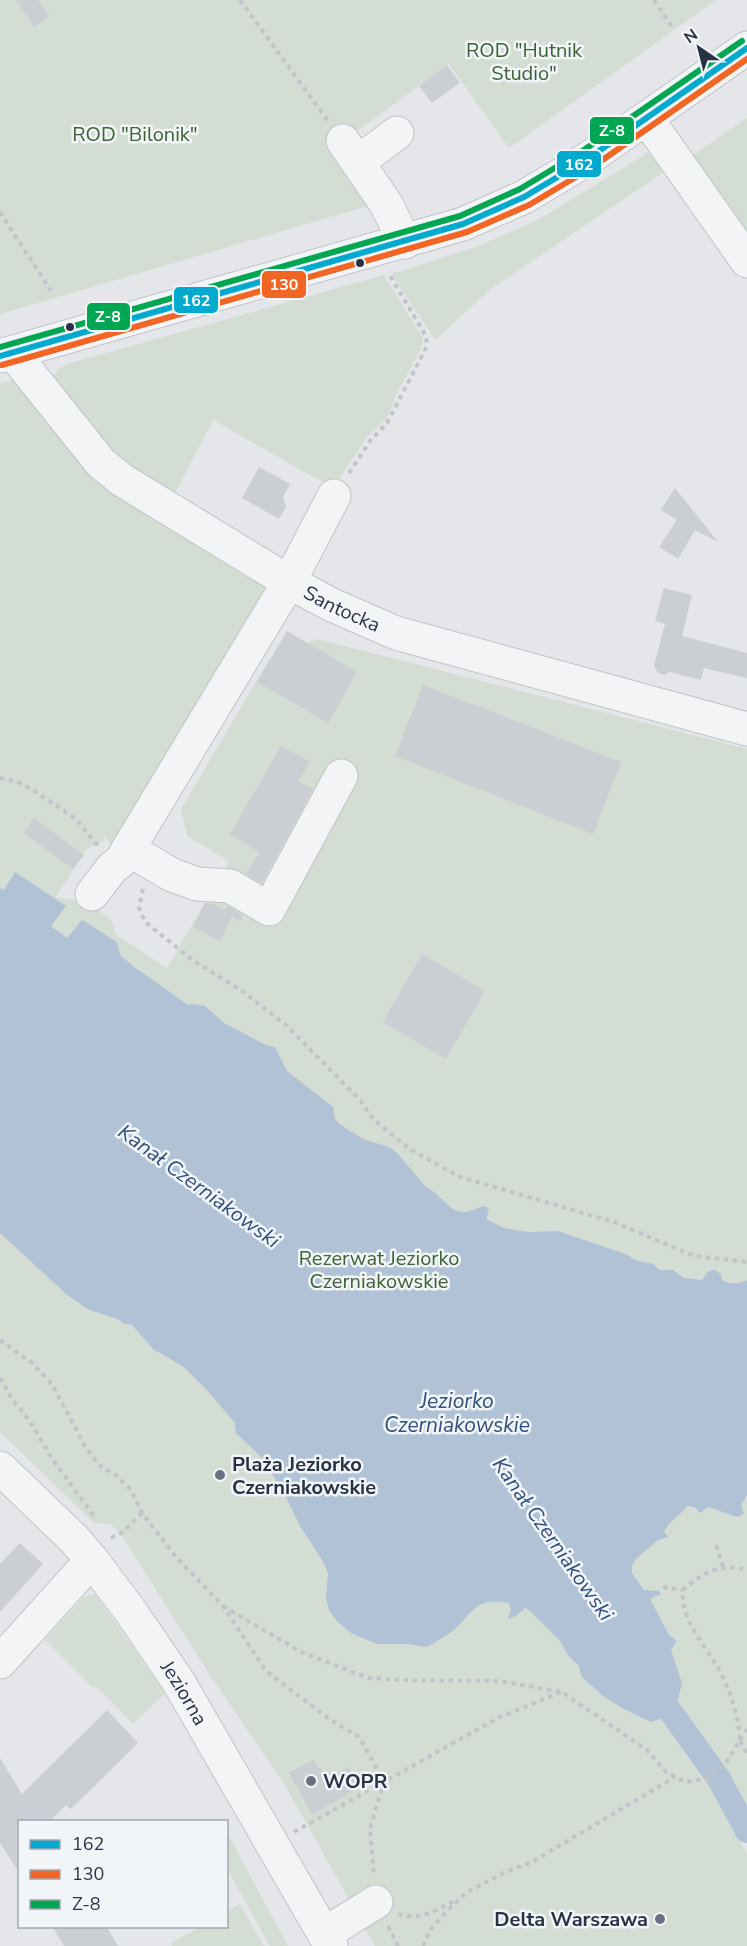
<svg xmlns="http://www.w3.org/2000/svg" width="747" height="1946" font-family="'Nunito Sans',sans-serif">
<rect width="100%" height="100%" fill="#e4e6e9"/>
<g fill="#d4ddd4">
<polygon points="0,0 716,0 509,148 449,64 356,132 368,206 0,314"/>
<polygon points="747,118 747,238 689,158"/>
<polygon points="654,149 668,169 491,289 435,340 391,274 473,248 538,220"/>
<polygon points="384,275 423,338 421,349 396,395 387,418 368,436 333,488 213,420 174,495 114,457 52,378 58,370 67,364"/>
<polygon points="17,379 264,586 264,604 112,846 105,837 103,841 86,850 56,897 97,905 100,912 112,920 115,934 167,968 229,861 187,836 181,809 270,658 317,639 747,749 747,1808 728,1773 710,1786 747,1854 747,1946 375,1946 281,1778 277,1774 208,1672 120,1533 110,1524 94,1523 0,1432 0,383"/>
<polygon points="95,1594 165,1693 133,1724 96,1686 93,1688 45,1640 85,1596"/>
<polygon points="226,1833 227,1833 288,1946 270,1946 227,1869"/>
<polygon points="240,1904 264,1946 172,1946 171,1943 200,1927 226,1926 227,1911"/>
</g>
<path fill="#b1c2d6" d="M15,872l51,34 -15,20 16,12 15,-18 35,22 3,13 13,11 55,39 6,-1 11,2 19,17 42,22 9,2 12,24 46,36 2,12 6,6 22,14 26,8 8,6 30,35c13,5 22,25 38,24 7,-1 13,-5 20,-6l4,4 -3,9 18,9 10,2 16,2 28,-1 70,24 7,5 18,4 7,6h13l11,8 18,2 7,-9 6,-1 6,4 1,6c7,4 17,5 25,0v215l-6,10 3,9 -7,3 -29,-10 -8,6 -4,-5 -8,-2 -20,19 -4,7 4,5 -10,3 -22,19 -4,6v8l12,17 15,1 2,3 -11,5 19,36 8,6 -6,9 11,33 -4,17 -6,15 -21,7 -29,-14 -19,-12 -22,-20 -2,-10 -11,-11 -7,-13 -32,-32 -4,-2 -9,8 -9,3 4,-8 -2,-8c-33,-5 -33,5 -53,25 -9,8 -20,13 -29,19l-20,-3h-30l-26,-11 -14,-12 -8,-11 -3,-12 2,-25 -6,-13 -22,-34 -14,-29 -22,-37 -28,-27 -1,-10 -29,-34 -22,-22 -31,-18 -21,-24 -8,-1 -6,-5 -31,-10 -22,-16 -65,-60v-345l4,2z"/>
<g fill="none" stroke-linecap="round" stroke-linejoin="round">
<polyline stroke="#b1c2d6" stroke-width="24" points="655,1690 719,1779 747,1831"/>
</g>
<g fill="#cbced2">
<polygon points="16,0 38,0 49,16 34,27"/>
<polygon points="447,65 460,83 432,103 419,86"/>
<polygon points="259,467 290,484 283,497 286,507 279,519 242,498"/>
<polygon points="675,488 718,542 695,530 678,559 659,547 677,520 661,510"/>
<polygon points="664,588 692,595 682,636 747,653 747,678 704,668 701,680 669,672 665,675 658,673 654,666 665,624 655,621"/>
<polygon points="287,631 357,672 328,723 257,682"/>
<polygon points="423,685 621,762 593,834 395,756"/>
<polygon points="281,746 310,762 299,781 313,789 262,883 246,874 259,852 230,834"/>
<polygon points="34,818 84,855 73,869 24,833"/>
<polygon points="205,903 214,904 225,910 228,906 243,916 240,921 232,916 220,941 193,927"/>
<polygon points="422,954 485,991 446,1059 383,1022"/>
<polygon points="20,1543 43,1564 0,1612 0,1564"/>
<polygon points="107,1710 138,1743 71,1809 66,1805 50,1821 20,1821 20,1874 0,1843 0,1758 22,1794"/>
<polygon points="313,1760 319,1769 321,1768 327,1778 349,1767 359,1787 312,1815 289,1773"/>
<polygon points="52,1926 106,1926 118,1946 64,1946"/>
</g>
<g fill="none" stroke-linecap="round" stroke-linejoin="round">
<g stroke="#c1c3c7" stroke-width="35">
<g id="minor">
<polyline points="647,119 747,261"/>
<polyline points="343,141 386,204 405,242"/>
<polyline points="358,162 397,133"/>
<path id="s1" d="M13,353l88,110 21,17 167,102 43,23 64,28 351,96"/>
<polyline points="0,356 463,224 524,197 586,160 747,48"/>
<polyline points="128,849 172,875 197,884 230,886 269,909 341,776"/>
<polyline points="92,894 112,868 121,861 289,582 334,496"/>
<path id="s2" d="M0,1468l74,71 18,21 39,52 47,69 153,265"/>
<polyline points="0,1662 92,1560"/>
<polyline points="324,1934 376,1902"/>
</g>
</g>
<g stroke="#c3c4c9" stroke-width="4" stroke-dasharray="4.5 4.5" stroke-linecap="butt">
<polyline points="240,0 328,121"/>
<polyline points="654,0 674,30"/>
<polyline points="0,212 51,291"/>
<polyline points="349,473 370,441 387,423 427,346 426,336 389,274"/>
<polyline points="0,778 18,782 33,790 76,819 98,846"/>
<polyline points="143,889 139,908 145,922 194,961 242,991 286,1025 360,1100 373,1119 411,1150 460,1177 614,1222 694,1256 747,1262"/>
<polyline points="0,1340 32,1363 52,1384 86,1448 100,1466 116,1475 131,1490 142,1513 177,1558 223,1606 266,1671 332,1721 359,1737 384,1781 370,1828 374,1876"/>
<polyline points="0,1378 12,1399 29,1420 51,1457 96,1519"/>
<polyline points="111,1538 123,1532 142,1513"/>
<polyline points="716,1545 723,1566"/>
<polyline points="663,1587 683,1590"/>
<path d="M223,1606l78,46 67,26 31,2 100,1 63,11 85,58 19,22 19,10 20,-3 14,-10 6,-5 15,-24c-2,-25 -8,-44 -19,-67 -14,-26 -41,-52 -38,-83 21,-18 36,-27 64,-20"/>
<polyline points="740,1740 747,1729"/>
<polyline points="740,1741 747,1754"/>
<polyline points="294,1832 500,1717 561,1692"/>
<path d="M398,1914c21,7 40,-4 58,-14"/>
<polyline points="388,1926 398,1946"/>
<polyline points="423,1946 430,1930 444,1914 466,1893 503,1873 532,1862 675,1777"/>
</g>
<use href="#minor" stroke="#f3f4f6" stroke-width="33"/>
<g stroke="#f2f5f8" stroke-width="10">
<polyline id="bus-1" points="0,356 463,224 524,197 586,160 747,48"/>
</g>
<g stroke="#f2f5f8" stroke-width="10">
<polyline id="bus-2" points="2,365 467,232 529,205 591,168 747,59"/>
</g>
<g stroke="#f2f5f8" stroke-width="10">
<polyline id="bus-3" points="0,347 460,216 520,189 581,152 742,41"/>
</g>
<use href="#bus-1" stroke="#00a9ce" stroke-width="6"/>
<use href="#bus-2" stroke="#f26522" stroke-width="6"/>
<use href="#bus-3" stroke="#00a651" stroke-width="6"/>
</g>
<g fill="#293245" stroke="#f2f5f8" stroke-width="2">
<circle cx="360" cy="263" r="5"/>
<circle cx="70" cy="327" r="5"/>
</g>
<g fill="#6a717e" stroke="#f2f5f8" stroke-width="2">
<circle cx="220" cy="1475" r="6"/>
<circle cx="311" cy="1781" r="6"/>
<circle cx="660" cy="1919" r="6"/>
</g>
<g text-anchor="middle" stroke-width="5" stroke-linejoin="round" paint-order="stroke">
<g font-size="20" fill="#3c6235" stroke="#f2f5f8">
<text x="524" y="57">ROD "Hutnik<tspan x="524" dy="23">Studio"</tspan></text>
<text x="135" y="141">ROD "Bilonik"</text>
<text x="379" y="1265">Rezerwat Jeziorko<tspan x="379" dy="23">Czerniakowskie</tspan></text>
</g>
<g font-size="20" fill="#293245" stroke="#f2f5f8">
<text dy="7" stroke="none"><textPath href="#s1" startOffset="423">Santocka</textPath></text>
<text dy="7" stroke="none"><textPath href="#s2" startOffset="292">Jeziorna</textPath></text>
</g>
<g font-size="20" font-weight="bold" fill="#293245" stroke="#f2f5f8" text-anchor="start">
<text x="232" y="1471">Plaża Jeziorko<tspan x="232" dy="23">Czerniakowskie</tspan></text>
<text x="323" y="1788">WOPR</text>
<text x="648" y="1926" text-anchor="end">Delta Warszawa</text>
</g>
<g font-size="21" font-style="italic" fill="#2f4f7c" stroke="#f2f5f8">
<text transform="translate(199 1186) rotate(36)" y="7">Kanał Czerniakowski</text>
<text x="457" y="1408">Jeziorko<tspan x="457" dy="24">Czerniakowskie</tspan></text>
<text transform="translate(553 1539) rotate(55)" y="7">Kanał Czerniakowski</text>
</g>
</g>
<g stroke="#f2f5f8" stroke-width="2">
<rect x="589" y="116" width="46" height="29" rx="6" fill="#00a651"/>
<rect x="556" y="150" width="46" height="28" rx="6" fill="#00a9ce"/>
<rect x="261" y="270" width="46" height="29" rx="6" fill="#f26522"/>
<rect x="173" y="286" width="46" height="28" rx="6" fill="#00a9ce"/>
<rect x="86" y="302" width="45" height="29" rx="6" fill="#00a651"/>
</g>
<g font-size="16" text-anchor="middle" font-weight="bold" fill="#fff">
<text x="612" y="136">Z-8</text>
<text x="579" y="170">162</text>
<text x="284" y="290">130</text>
<text x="196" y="306">162</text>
<text x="108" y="322">Z-8</text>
</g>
<rect x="18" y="1820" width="210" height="108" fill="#f2f5f8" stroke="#a2a7b0" stroke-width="1.5"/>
<rect x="30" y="1840" width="30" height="9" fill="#00a9ce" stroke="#a2a7b0" stroke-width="1.5"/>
<text x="72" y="1850" font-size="18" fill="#293245">162</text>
<rect x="30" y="1870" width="30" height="9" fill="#f26522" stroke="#a2a7b0" stroke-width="1.5"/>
<text x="72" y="1880" font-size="18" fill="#293245">130</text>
<rect x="30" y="1900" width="30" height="9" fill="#00a651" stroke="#a2a7b0" stroke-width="1.5"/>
<text x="72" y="1910" font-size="18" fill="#293245">Z-8</text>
<g transform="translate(699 48) rotate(325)" stroke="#f2f5f8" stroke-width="4.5" paint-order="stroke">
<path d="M0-4.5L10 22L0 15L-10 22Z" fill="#293245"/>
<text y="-9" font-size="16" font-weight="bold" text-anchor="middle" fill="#293245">N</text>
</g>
</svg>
